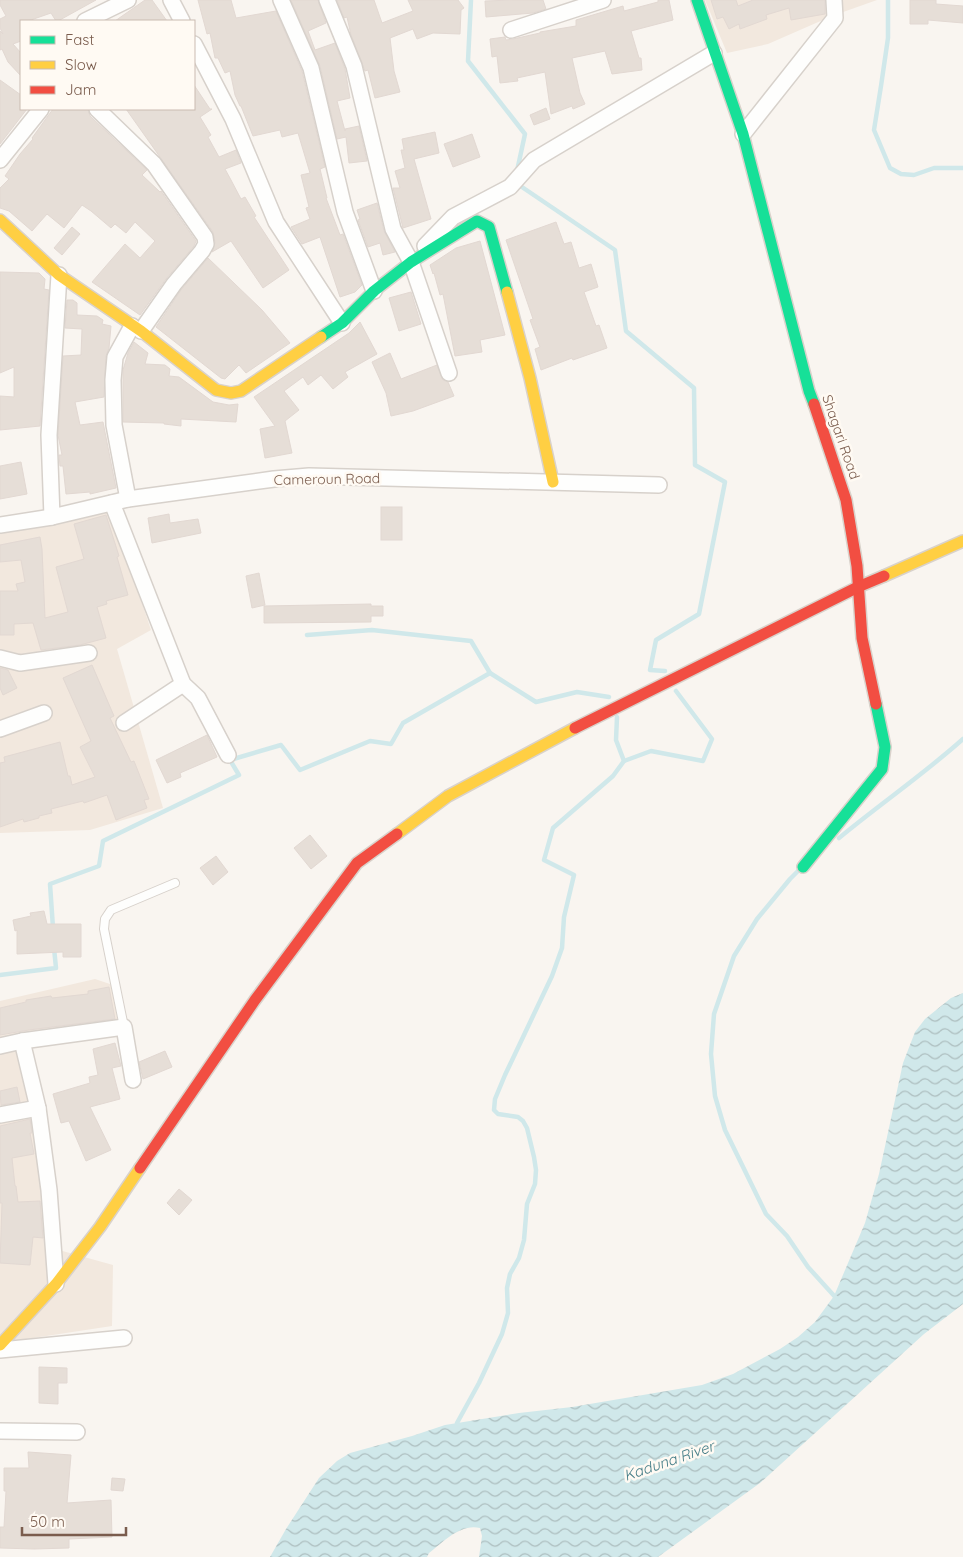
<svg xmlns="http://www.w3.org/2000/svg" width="963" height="1557" font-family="Quicksand,sans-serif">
<defs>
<pattern id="water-waves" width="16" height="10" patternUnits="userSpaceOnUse" patternTransform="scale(1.25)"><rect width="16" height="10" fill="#d0e8ea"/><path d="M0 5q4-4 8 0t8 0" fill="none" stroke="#aebfc0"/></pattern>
</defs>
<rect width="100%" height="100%" fill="#f9f5f0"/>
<g fill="#f2e8de">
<polygon points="705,0 877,0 832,16 768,44 727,53"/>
<polygon points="110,508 151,630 117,649 163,808 90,830 0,833 0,525"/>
<polygon points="95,979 113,985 118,1025 30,1043 59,1250 113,1265 112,1326 0,1343 0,1001"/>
</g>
<path fill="url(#water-waves)" d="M963,993v311l-39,30 -164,149 -102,74h-179l3,-21 -2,-8c-19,-5 -37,14 -51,25l-2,4h-157l16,-28 33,-51 18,-17 13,-8 62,-17 33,-11 74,-12 53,-6 130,-22 31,-11 47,-25 18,-12 17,-15 19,-26 31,-73 14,-49 24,-111 12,-31 10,-13 26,-21z"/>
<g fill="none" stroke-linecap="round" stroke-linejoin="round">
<g stroke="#d0e8ea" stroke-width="4.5">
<polyline points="471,0 468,61 525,134 517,171"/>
<polyline points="888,0 888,38 881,86 874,130 890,168 901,174 914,175 934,168 963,168"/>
<polyline points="516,183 615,250 626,331 694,388 695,465 725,482 699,614 656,640 650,670 665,671"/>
<polyline points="307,635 372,630 471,641 490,673 536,702 577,692 609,697"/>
<polyline points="617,717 616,740 624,761"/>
<path d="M839,838c41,-34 85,-64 124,-99"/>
<polyline points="798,871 790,879 757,919 734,956 714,1014 711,1054 715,1096 725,1130 766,1214 787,1236 808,1267 837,1299"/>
<polyline points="53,928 50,884 99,866 103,841 239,775 230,760 281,745 300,770 370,741 391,744 403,723 490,673"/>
<polyline points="0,975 56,968 54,948"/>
<polyline points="457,1429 457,1423 479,1383 502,1334 508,1313 507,1288 510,1274 519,1258 524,1240 527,1204 535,1184 536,1170 534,1157 527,1128 523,1121 518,1117 498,1114 494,1110 495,1099 505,1075 552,976 562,948 564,917 574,875 544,860 553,828 613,776 624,761 651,751 703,761 712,739 676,691"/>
</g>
</g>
<g fill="#e6ded7" stroke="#e2d8d2">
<polygon points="0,0 96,0 58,21 56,21 51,13 28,21 21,21 21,41 13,44 21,53 21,76 8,62 2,49 0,50 0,31 3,34 0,28 0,19 6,16 0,5"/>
<polygon points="145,0 152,0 167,21 115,21"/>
<polygon points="198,0 231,0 236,18 276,11 302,71 325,167 320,169 327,198 326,198 340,235 343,234 362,285 355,292 340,297 320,237 302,244 291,227 310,219 306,208 309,207 301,175 310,173 298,133 282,137 280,130 253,136 241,106 240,106 235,95 230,71 225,73 218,58 215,58 210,33 207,34"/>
<polygon points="291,0 318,0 326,23 308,31 315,50 335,43 345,69 350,98 337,101 345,131 345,129 359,126 367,161 349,163 346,137 337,139 320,66"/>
<polygon points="337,0 374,0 382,23 413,11 408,0 458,0 464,8 461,10 460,34 433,33 417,39 413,29 390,38 394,71 400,92 375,98 368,70 365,71 351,35 347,17 344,18"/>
<polygon points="512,0 543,0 546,9 533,13 486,17 485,1"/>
<polygon points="658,0 669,0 673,20 631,31 639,58 641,58 642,70 612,74 605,51 572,58 580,93 585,104 573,109 572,106 551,114 545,72 517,78 518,81 500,83 497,56 492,57 490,39 505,37 506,40 513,39 540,33 540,32 576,26 576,20 623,6 624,11 658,2"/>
<polygon points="711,0 736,0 738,6 753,0 825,0 825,14 791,20 789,8 766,15 767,19 740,29 739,24 729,29 723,17 717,19"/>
<polygon points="910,0 936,0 936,4 963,6 963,23 928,20 928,24 910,24"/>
<polygon points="0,80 21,95 21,109 27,109 0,144"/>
<polygon points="194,85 210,109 212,109 200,117 211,135 208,137 219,157 236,150 241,163 225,169 231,180 241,199 245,197 256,216 254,217 289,270 263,288 231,241 212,252 215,243 213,232 126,109 194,109"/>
<polygon points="546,108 550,119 534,125 530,115"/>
<polygon points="53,109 88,109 90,116 147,170 142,175 160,192 161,191 196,241 194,246 166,279 140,315 92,282 125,244 140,258 155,241 135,222 126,233 115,224 111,228 91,211 82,205 64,228 47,214 32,231 9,211 0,208 0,188 9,179 5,176 20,154 33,139 32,138"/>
<polygon points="435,132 439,153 414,159 431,219 403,228 393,188 400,188 395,171 405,168 401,150 404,150 402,139"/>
<polygon points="472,134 480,157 453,167 444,144"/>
<polygon points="377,203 384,231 395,252 383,255 380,243 368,247 358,220 360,219 357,210"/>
<polygon points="556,222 564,244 571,242 579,268 591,264 598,287 584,292 596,326 599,325 607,348 573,360 572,358 541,370 535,349 540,347 530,320 533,319 506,240"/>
<polygon points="72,227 80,234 62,255 54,248"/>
<polygon points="480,241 505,335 480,340 482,352 455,356 443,294 440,295 434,273 433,274 430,265 456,248"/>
<polygon points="208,258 262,310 290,343 246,373 239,365 225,379 221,378 156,327 181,290"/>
<polygon points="0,272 39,273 45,279 44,289 49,290 40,426 0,430 0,396 14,397 14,367 0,373"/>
<polygon points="411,292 421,324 399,331 389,298"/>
<polygon points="67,300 73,300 77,303 77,315 97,316 103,320 102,324 111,326 109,348 106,356 104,397 75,402 80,425 103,422 116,488 90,494 90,492 66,494 63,466 60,466 59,455 62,455 58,435 63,356 81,355 82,329 65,328"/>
<polygon points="360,322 377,354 345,372 348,377 333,389 321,375 308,385 303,377 284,391 299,410 285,421 292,453 265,458 260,429 275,426 254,397 349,333"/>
<polygon points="134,342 148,353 145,364 165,365 170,369 169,376 179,377 213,402 229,405 238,404 236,422 181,419 181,426 164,424 164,423 123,422 123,370 128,353"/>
<polygon points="390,353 401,379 437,365 443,380 448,382 454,396 413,411 391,416 386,393 372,362"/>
<polygon points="21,462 27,494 0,499 0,466"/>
<rect x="381" y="507" width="21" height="33"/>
<polygon points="169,514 170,523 198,519 201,533 152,543 148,518"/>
<polygon points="106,515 119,556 117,557 128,595 106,601 107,604 97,607 106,638 80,645 41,650 33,623 14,624 14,635 0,635 0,591 18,591 16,584 25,582 21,560 0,562 0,545 40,537 42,549 45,618 68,612 56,567 84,559 74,524"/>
<polygon points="259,573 265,605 252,608 246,576"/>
<polygon points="371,604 371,606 383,606 383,616 371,616 371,622 264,623 264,606"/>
<polygon points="92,665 114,716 110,718 131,762 134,761 149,799 144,800 147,808 116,820 107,795 84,803 83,801 51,809 52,813 39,816 39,818 24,822 23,819 0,827 0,763 5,762 4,757 60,742 68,776 70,776 72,785 95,777 80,747 91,741 63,678"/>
<polygon points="0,668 8,670 17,688 3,695 0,688"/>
<polygon points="207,735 217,757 180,773 181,777 167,783 156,760"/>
<polygon points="310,835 327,856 311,869 294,848"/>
<polygon points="216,856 228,872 213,885 200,868"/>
<polygon points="44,911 47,924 81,924 81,957 63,957 63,952 17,954 17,930 15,931 13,920 31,916 30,913"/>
<polygon points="109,987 115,1019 29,1030 0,1035 0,1008 26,1002 26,1000 51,996 52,998 88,994 88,991"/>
<polygon points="115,1043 121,1066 112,1068 120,1099 90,1107 111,1150 86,1161 69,1121 61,1123 53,1094 90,1083 89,1077 98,1075 93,1049"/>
<polygon points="165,1051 172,1067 143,1079 139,1062"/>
<polygon points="17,1087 20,1102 1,1105 0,1091"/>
<polygon points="30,1119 32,1133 30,1133 34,1154 12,1158 15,1186 16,1186 18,1202 40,1201 43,1238 33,1237 30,1265 0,1263 2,1203 0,1203 0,1126"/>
<polygon points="179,1189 192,1200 179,1215 167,1203"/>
<polygon points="39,1367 67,1368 67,1383 58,1383 58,1404 39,1403"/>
<polygon points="28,1452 71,1455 67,1503 111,1500 112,1537 69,1539 69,1548 34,1549 0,1548 0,1527 4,1527 6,1491 4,1491 4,1468 29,1468"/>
<polygon points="112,1478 125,1479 123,1491 111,1490"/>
</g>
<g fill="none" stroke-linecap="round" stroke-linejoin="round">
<g stroke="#d7d1cb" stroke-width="10">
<polyline id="lane" points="124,1027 104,929 105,919 111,910 175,883"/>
</g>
<g stroke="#d7d1cb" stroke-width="18">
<g id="street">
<polyline points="171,0 182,21"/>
<polyline points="281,0 311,68 345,212 374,291"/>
<polyline points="327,0 354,66 393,229 411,262 449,373"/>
<polyline points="85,21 128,0"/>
<polyline points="511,30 603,0"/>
<polyline points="194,44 233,119 276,222 342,323"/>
<polyline points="97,109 154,164 205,237 206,244 202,251 174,284 141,331"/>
<polyline points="743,134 835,18 834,0"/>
<polyline points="0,160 41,109"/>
<polyline points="425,246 453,217 510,187 534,160 714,53"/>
<polyline points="128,499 114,425 113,380 115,357 132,326"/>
<polyline points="112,503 183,684 198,698 228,755"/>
<polyline points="52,517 49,435 59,275"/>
<polyline points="0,525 52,517 128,499 274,479 309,476 659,485"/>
<polyline points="0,658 20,663 89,653"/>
<polyline points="124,723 183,684"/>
<polyline points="0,729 44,713"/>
<polyline points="22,1041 38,1108 49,1190 56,1284"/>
<polyline points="0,1046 22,1041 124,1027 133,1080"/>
<polyline points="0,1115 38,1108"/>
<polyline points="0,1350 124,1338"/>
<polyline points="0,1431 77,1432"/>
</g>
</g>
<g stroke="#d9d2cb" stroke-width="14">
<g id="fast">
<polyline points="697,0 743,134 809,391 814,404"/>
<polyline points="321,337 342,323 374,291 411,262 477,221 489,227 507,292"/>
<polyline points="803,867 882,769 885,747 876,704"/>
</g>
</g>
<g stroke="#d9d2cb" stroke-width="14">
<g id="slow">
<polyline points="0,220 59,275 141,331 216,390 231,393 241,391 321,337"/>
<polyline points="507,292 530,378 553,482"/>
<polyline points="884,576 963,541"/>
<polyline points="397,834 448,796 575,728"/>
<polyline points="0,1345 56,1284 100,1227 140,1168"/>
</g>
</g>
<g stroke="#d9d2cb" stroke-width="14">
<g id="jam">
<polyline points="814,404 846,500 857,566 862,638 876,704"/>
<polyline points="575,728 858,587 884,576"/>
<polyline points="140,1168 255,1000 357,863 397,834"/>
</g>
</g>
<use href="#lane" stroke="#fefefd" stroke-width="8"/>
<use href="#street" stroke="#fefefd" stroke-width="15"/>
<use href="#fast" stroke="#16e098" stroke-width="11"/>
<use href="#slow" stroke="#ffcf43" stroke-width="11"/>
<use href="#jam" stroke="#f24e42" stroke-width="11"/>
</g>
<g text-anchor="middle" stroke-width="5" stroke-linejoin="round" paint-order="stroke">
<g font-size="14" fill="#7a5c4d" stroke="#fffaf3">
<text transform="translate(841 437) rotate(71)" y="5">Shagari Road</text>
<text transform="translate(327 479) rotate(-1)" y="5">Cameroun Road</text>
</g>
<g font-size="15" font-style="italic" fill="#437c86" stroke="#fffaf3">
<text transform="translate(669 1461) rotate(-19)" y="5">Kaduna River</text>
</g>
</g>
<rect x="20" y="20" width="175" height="90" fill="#fffaf3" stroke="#cabbb1"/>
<rect x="30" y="36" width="25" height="8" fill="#16e098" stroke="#cabbb1"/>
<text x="65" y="45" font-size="15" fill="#7a5c4d">Fast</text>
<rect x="30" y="61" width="25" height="8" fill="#ffcf43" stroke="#cabbb1"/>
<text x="65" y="70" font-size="15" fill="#7a5c4d">Slow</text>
<rect x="30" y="86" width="25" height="8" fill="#f24e42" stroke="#cabbb1"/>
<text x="65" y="95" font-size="15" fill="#7a5c4d">Jam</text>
<path d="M22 1527v8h104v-8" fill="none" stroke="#7a5c4d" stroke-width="2.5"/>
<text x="30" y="1527" font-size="15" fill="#7a5c4d" stroke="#fffaf3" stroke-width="4" paint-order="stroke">50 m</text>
</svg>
